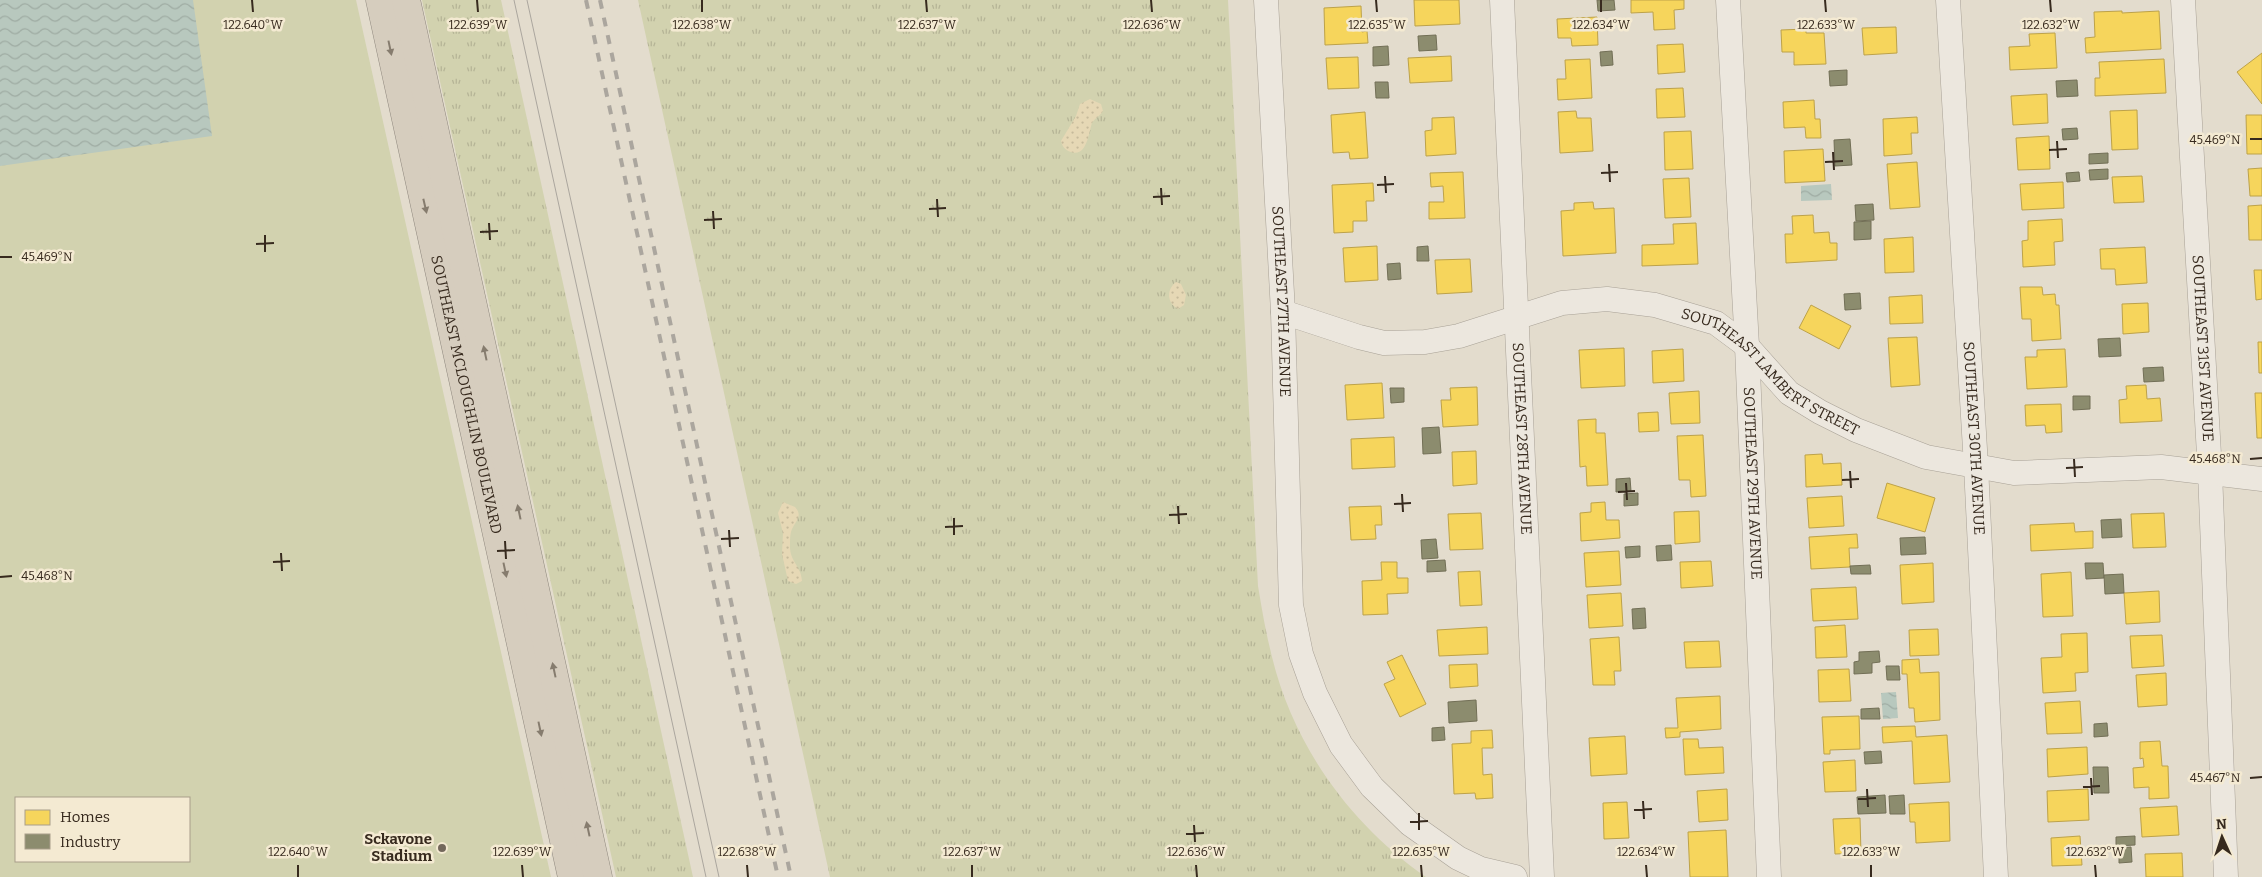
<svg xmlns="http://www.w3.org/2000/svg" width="2262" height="877" font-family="Bitter,serif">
<defs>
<pattern id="grass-tufts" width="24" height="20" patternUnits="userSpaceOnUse" patternTransform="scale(1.25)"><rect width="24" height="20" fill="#d2d2af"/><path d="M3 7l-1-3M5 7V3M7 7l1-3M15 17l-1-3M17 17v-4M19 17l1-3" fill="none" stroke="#b5b496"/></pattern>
<pattern id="sand-dots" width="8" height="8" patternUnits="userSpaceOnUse" patternTransform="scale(1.25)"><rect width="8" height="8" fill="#e6d8b5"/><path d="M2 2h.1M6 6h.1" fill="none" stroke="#c6ba9b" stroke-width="1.8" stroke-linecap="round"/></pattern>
<pattern id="water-waves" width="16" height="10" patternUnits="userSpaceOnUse" patternTransform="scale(1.25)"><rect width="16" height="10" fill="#b8c8be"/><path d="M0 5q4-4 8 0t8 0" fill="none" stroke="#9faca3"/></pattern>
</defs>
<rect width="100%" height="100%" fill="#e3dccd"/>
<g fill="url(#grass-tufts)">
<polygon points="422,0 501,0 693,877 616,877"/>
<path d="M638,0h590l30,586c4,24 8,48 14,71 22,90 79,168 154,220h-596z"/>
</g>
<g fill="url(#sand-dots)">
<path d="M1090,99l11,5 2,7c-3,5 -8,7 -11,12 -3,8 -5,35 -21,29 -6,-2 -9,-6 -10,-11l15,-25 4,-12z"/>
<path d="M1176,282l5,2 5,11 -2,10 -6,4c-11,-6 -12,-19 -2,-27z"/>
<path d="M783,502l12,5c9,10 -1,15 -4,25 -1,4 -1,8 -1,12 -1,18 11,21 12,37l-6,3 -8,-3 -6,-27 1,-21 -5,-20z"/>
</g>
<path fill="#d2d2af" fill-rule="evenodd" d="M0,0h356l195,877h-551zM16,798h173v63h-173z"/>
<g fill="url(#water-waves)">
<polygon points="0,0 193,0 212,136 0,166"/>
<polygon points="1831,184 1832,200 1801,201 1801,186"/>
<polygon points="1896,692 1898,718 1883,719 1881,693"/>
</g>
<g fill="#f6d55c" stroke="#bda249">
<polygon points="1414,0 1459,0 1460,24 1415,26"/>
<polygon points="1631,0 1684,0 1684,9 1674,10 1675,29 1654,30 1653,12 1631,13"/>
<polygon points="1361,6 1362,32 1367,31 1368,43 1325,45 1324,8"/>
<polygon points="2122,11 2122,13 2159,11 2161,49 2086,53 2085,38 2095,37 2094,12"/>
<polygon points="1597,17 1598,45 1572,46 1571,38 1558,38 1557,19"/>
<polygon points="1896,27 1897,53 1864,55 1862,28"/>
<polygon points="1806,29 1806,33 1824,33 1826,64 1794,65 1794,52 1782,52 1781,30"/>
<polygon points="2055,33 2057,68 2010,70 2009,47 2030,46 2029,34"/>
<polygon points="1683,44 1685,72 1658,74 1657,45"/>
<polygon points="2262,53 2262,104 2237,72"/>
<polygon points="1451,56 1452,81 1410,83 1408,58"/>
<polygon points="1358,57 1359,88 1328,89 1326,58"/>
<polygon points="1590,59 1592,98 1558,100 1557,79 1566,79 1565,60"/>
<polygon points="2164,59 2166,93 2095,96 2095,78 2100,78 2099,62"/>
<polygon points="1683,88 1685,117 1657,118 1656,89"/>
<polygon points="2047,94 2048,123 2013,125 2011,96"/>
<polygon points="1814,100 1815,119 1820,119 1821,138 1806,138 1805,127 1784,128 1783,102"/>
<polygon points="2137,110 2138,149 2112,150 2110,111"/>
<polygon points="1576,111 1577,118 1591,118 1593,151 1560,153 1558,112"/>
<polygon points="1365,112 1368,158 1350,159 1349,152 1333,153 1331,115"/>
<polygon points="2246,115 2262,115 2262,154 2247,154"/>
<polygon points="1454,117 1456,154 1426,156 1425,131 1432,130 1432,118"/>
<polygon points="1917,117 1918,133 1911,133 1912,154 1884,156 1883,119"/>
<polygon points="1691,131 1693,169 1665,170 1664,132"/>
<polygon points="2049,136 2050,169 2018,170 2016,138"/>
<polygon points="1823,149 1825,181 1785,183 1784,151"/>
<polygon points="1917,162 1920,207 1890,209 1887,164"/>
<polygon points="2262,168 2262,196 2250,196 2248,169"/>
<polygon points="1463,172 1465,218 1429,219 1429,202 1444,202 1443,186 1431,187 1430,173"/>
<polygon points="2142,176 2144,202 2114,203 2112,177"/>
<polygon points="1689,178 1691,217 1665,218 1663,179"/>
<polygon points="2063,182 2064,208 2022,210 2020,184"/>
<polygon points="1373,183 1374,201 1366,201 1367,221 1353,221 1353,232 1334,233 1332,185"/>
<polygon points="1593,202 1594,209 1614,208 1616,253 1563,256 1561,211 1574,210 1574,203"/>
<polygon points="2262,205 2262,240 2249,240 2248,206"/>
<polygon points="1813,215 1814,233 1829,232 1830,243 1837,243 1837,260 1786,263 1785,234 1793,234 1792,216"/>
<polygon points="2062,219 2063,241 2054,242 2055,265 2023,267 2022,241 2028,240 2028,221"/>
<polygon points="1696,223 1698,264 1642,266 1642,245 1674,244 1673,224"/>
<polygon points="1913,237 1914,272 1885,273 1884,239"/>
<polygon points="1377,246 1378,280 1345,282 1343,248"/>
<polygon points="2145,247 2147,283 2116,285 2115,269 2101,269 2100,249"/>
<polygon points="1470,259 1472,292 1437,294 1435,260"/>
<polygon points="2254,270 2262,270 2262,299 2256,300"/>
<polygon points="2020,287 2042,287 2043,295 2055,294 2056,305 2059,305 2061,339 2032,341 2031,319 2022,319"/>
<polygon points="1922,295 1923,323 1890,324 1889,297"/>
<polygon points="2148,303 2149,332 2123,334 2122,304"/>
<polygon points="1811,305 1851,326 1839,349 1799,328"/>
<polygon points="1917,337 1920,385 1891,387 1888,338"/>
<polygon points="2258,342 2262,342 2262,373 2259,373"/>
<polygon points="1624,348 1625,386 1581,388 1579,350"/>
<polygon points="1683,349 1684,381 1653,383 1652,351"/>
<polygon points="2065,349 2067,387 2027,389 2025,357 2037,357 2037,350"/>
<polygon points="1382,383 1384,418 1347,420 1345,385"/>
<polygon points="2146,385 2147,399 2160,398 2162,421 2120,423 2119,400 2127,399 2126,386"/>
<polygon points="1477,387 1478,425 1443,427 1441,400 1451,400 1450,388"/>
<polygon points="1699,391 1700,423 1671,424 1669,393"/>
<polygon points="2255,393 2262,393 2262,438 2257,438"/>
<polygon points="2061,404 2062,432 2046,433 2045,425 2026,426 2025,405"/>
<polygon points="1658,412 1659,431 1639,432 1638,413"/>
<polygon points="1596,419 1596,433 1605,433 1608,485 1587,486 1586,466 1580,467 1578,420"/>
<polygon points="1703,435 1706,496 1691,497 1690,480 1679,480 1677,436"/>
<polygon points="1394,437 1395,467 1352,469 1351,439"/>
<polygon points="1476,451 1477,484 1453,486 1452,452"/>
<polygon points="1822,454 1823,464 1841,463 1842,485 1806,487 1805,455"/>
<polygon points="1887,483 1935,498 1925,532 1877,518"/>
<polygon points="1842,496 1844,526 1809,528 1807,498"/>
<polygon points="1605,502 1606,520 1619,520 1620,538 1581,541 1580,513 1591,512 1591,503"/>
<polygon points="1381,506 1382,525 1375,525 1376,539 1351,540 1349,507"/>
<polygon points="1699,511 1700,542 1675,544 1674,512"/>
<polygon points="1481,513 1483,549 1450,550 1448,514"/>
<polygon points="2164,513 2166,547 2133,548 2131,514"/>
<polygon points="2074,523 2075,532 2093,531 2093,548 2031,551 2030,525"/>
<polygon points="1857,534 1858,548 1849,548 1850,567 1811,569 1809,537"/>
<polygon points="1619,551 1621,585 1586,587 1584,553"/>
<polygon points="1711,561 1713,586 1681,588 1680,562"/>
<polygon points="1381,562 1397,562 1397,578 1408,578 1408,593 1387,594 1388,614 1363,615 1362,581 1382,580"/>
<polygon points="1933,563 1934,602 1902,604 1900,565"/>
<polygon points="1480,571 1482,605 1460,606 1458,572"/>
<polygon points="2071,572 2073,616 2043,617 2041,574"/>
<polygon points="1856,587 1858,619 1813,621 1811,589"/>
<polygon points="2159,591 2160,622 2126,624 2124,593"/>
<polygon points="1621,593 1623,626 1589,628 1587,595"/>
<polygon points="1845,625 1847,657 1816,658 1815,627"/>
<polygon points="1487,627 1488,654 1439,656 1437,630"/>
<polygon points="1938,629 1939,655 1910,656 1909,630"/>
<polygon points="2087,633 2088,672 2075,673 2076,691 2043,693 2041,658 2062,657 2061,634"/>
<polygon points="2162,635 2164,666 2132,668 2130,636"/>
<polygon points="1619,637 1621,671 1614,671 1615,685 1593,685 1590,639"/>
<polygon points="1719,641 1721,667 1686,668 1684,642"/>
<polygon points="1402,655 1426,704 1400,717 1384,684 1395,679 1387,662"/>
<polygon points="1919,659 1920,673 1939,672 1940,720 1915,722 1914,708 1909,708 1907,674 1902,674 1902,660"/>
<polygon points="1477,664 1478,686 1450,688 1449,665"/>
<polygon points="1849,669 1851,701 1819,702 1818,670"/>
<polygon points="2166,673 2167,705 2138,707 2136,675"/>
<polygon points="1720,696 1721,729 1680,732 1680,737 1666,738 1665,728 1678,728 1676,698"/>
<polygon points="2080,701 2082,733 2047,734 2045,703"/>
<polygon points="1859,716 1860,749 1830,750 1830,754 1824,754 1822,717"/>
<polygon points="1915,726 1916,737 1947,735 1950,782 1914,784 1912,741 1883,743 1882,727"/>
<polygon points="1492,730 1493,748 1482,748 1483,775 1492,774 1493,798 1476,799 1475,793 1454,794 1452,744 1471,743 1471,731"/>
<polygon points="1625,736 1627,774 1591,776 1589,738"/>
<polygon points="1683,739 1698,739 1699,748 1723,747 1724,773 1685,775"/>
<polygon points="2160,741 2162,766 2168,766 2169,798 2149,799 2149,787 2134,788 2133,768 2144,767 2143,758 2140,759 2140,742"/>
<polygon points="2087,747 2088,774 2048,777 2047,749"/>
<polygon points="1855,760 1856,791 1825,792 1823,762"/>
<polygon points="1727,789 1728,820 1699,822 1697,791"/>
<polygon points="2088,789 2089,820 2048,822 2047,791"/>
<polygon points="1627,802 1629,838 1604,839 1603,803"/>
<polygon points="1949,802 1950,841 1916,843 1915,822 1910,822 1909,804"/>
<polygon points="2177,806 2179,835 2142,837 2140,808"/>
<polygon points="1860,818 1861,853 1835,854 1833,819"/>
<polygon points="1726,830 1728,877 1690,877 1688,832"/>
<polygon points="2080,836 2082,865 2052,866 2051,838"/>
<polygon points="2182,853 2183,877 2146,877 2145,854"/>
</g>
<g fill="#8c8c6e" stroke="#726f56">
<polygon points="1597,0 1614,0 1615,10 1598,11"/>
<polygon points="1436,35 1437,50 1419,51 1418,36"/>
<polygon points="1388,46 1389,65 1373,66 1373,47"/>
<polygon points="1612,51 1613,65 1601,66 1600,52"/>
<polygon points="1847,70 1847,85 1830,86 1829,71"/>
<polygon points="2077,80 2078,96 2057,97 2056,81"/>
<polygon points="1375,82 1388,82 1389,98 1376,98"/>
<polygon points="2077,128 2078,139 2063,140 2062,129"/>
<polygon points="1850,139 1852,165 1835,166 1834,140"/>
<polygon points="2108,153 2108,163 2089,164 2089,154"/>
<polygon points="2108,169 2108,179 2090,180 2089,170"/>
<polygon points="2079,172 2080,181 2067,182 2066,173"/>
<polygon points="1873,204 1874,220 1856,221 1855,205"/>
<polygon points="1871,221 1871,239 1854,240 1854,222"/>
<polygon points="1428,246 1429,261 1417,261 1417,247"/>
<polygon points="1400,263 1401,279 1388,280 1387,264"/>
<polygon points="1860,293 1861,309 1845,310 1844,294"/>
<polygon points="2120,338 2121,356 2099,357 2098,339"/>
<polygon points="2163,367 2164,381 2144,382 2143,368"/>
<polygon points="1390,388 1404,388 1404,402 1391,403"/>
<polygon points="2073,396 2090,396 2090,409 2073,410"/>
<polygon points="1439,427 1441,453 1423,454 1422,428"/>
<polygon points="1630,478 1631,491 1616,492 1616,479"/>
<polygon points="1638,493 1638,505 1624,506 1624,494"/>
<polygon points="2121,519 2122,537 2102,538 2101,520"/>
<polygon points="1925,537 1926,554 1901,555 1900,538"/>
<polygon points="1436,539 1438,558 1422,559 1421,540"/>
<polygon points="1671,545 1672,560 1657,561 1656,546"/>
<polygon points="1640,546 1640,557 1626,558 1625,547"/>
<polygon points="1445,560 1446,571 1427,572 1427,561"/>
<polygon points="2085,563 2103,563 2104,578 2086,579"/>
<polygon points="1870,565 1871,574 1851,574 1850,566"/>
<polygon points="2123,574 2124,593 2105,594 2104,575"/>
<polygon points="1645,608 1646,628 1633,629 1632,609"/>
<polygon points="1879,651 1880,662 1872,663 1872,673 1854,674 1854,662 1859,661 1859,652"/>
<polygon points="1886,666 1899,666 1900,680 1887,680"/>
<polygon points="1476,700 1477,721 1449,723 1448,702"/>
<polygon points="1879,708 1880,719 1861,719 1861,709"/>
<polygon points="2107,723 2108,736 2094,737 2094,724"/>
<polygon points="1444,727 1445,740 1432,741 1432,728"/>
<polygon points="1881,751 1882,763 1865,764 1864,752"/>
<polygon points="2093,767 2108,767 2109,793 2094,793"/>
<polygon points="1885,795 1886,813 1858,814 1857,797"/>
<polygon points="1904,795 1905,814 1890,814 1889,796"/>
<polygon points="2135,836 2135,845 2116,846 2116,837"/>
<polygon points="2131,847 2132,862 2119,863 2119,848"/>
</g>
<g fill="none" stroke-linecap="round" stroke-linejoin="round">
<g stroke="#a8a196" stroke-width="25">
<g id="minor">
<path id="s1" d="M1266,0l17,312 8,293 10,49 14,39 26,52 31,42 38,37 48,34 23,11 34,8"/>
<path id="s2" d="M1502,0l40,877"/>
<path id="s3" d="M1728,0l19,346 22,531"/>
<path id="s4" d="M1948,0l28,466 20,411"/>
<path id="s5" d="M2183,0l27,472 16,405"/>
<path id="s6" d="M1283,312l76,25 25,6 41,-1 34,-6 103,-33 45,-4 48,6 61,18 31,23 42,47 31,19 36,18 70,27 88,16 147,-6 101,12"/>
</g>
</g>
<g stroke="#8e877d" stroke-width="29">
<g id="highway">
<path id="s7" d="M380,0l192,877"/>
<polyline points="406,0 598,877"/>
</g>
</g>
<use href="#minor" stroke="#ece7de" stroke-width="24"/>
<use href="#highway" stroke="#d6cdbe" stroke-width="28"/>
<g stroke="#aba69e" stroke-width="1">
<polyline points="514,0 706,877"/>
<polyline points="527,0 719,877"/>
</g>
<g stroke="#aba69e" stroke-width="4" stroke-dasharray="9 9" stroke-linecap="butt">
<polyline points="586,0 778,877"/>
<polyline points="600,0 791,877"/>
</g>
</g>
<defs><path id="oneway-solid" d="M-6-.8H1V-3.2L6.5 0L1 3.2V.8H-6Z" transform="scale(1.25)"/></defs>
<g fill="#867c6e">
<use href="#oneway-solid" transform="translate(390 48) rotate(78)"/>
<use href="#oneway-solid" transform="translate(425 206) rotate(77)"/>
<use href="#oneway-solid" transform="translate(485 353) rotate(-102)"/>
<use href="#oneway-solid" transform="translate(519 512) rotate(-102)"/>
<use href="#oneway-solid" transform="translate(505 570) rotate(78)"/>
<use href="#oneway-solid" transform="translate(554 670) rotate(-102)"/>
<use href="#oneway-solid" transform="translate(540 729) rotate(78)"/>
<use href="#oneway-solid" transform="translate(588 829) rotate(-102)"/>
</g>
<path fill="none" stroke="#372a1e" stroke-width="2" d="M252,0l1,12M477,0l1,12M702,0v12M926,0l1,12M1151,0l1,12M1376,0l1,12M1601,0v12M1825,0l1,12M2050,0l1,12M2250,139h12M2057,141l1,17M2049,150l18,-1M1833,152l1,18M1825,162l18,-1M1609,164l1,18M1601,173l17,-1M1385,176l1,17M1377,185l17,-1M1161,188l1,17M1153,197l17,-1M937,199l1,18M929,209l17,-1M713,211l1,18M704,220l18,-1M489,223l1,17M480,232l18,-1M265,235v17M256,244l18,-1M0,257h12M2074,459l1,18M2250,459l12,-1M2066,468l17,-1M1850,471l1,17M1842,480l17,-1M1626,483l1,17M1618,492l17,-1M1402,494l1,18M1394,504l17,-1M1178,506l1,18M1169,515l18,-1M954,518v17M945,527l18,-1M729,530l1,17M721,539l18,-1M505,541l1,18M497,551l18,-1M281,553l1,18M273,562l17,-1M0,577l12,-1M2091,778l1,17M2250,778l12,-1M2083,787l17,-1M1867,789l1,18M1858,799l18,-1M1643,801l1,18M1634,810l18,-1M1419,813v17M1410,822l18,-1M1194,825l1,17M1186,834l18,-1M298,865v12M522,865l1,12M747,865l1,12M972,865v12M1196,865l1,12M1421,865l1,12M1646,865l1,12M1871,865v12M2095,865l1,12"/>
<circle fill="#73685b" stroke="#f4ead2" stroke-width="2" cx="442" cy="848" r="5"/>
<g text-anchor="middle" stroke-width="5" stroke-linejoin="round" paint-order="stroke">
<g font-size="15" fill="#372a1e" stroke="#f4ead2">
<text dy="5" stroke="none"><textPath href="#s1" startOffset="302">SOUTHEAST 27TH AVENUE</textPath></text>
<text dy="5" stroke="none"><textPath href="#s5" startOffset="349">SOUTHEAST 31ST AVENUE</textPath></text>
<text dy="5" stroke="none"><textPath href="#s6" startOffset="519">SOUTHEAST LAMBERT STREET</textPath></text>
<text dy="5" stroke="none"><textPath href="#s7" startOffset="404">SOUTHEAST MCLOUGHLIN BOULEVARD</textPath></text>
<text dy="5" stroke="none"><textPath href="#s2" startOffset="439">SOUTHEAST 28TH AVENUE</textPath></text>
<text dy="5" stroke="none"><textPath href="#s4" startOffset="439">SOUTHEAST 30TH AVENUE</textPath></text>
<text dy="5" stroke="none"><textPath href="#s3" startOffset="484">SOUTHEAST 29TH AVENUE</textPath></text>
</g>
<g font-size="15" font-weight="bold" fill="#372a1e" stroke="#f4ead2" text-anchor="end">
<text x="432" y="844">Sckavone<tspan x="432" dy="17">Stadium</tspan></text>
</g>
</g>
<g font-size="12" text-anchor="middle" fill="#372a1e" stroke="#f4ead2" stroke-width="5" stroke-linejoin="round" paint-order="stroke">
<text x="253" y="29">122.640°W</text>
<text x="478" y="29">122.639°W</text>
<text x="702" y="29">122.638°W</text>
<text x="927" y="29">122.637°W</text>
<text x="1152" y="29">122.636°W</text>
<text x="1377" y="29">122.635°W</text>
<text x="1601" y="29">122.634°W</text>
<text x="1826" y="29">122.633°W</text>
<text x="2051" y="29">122.632°W</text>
<text x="2215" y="144">45.469°N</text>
<text x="47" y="261">45.469°N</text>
<text x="2215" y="463">45.468°N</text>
<text x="47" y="580">45.468°N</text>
<text x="2215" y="782">45.467°N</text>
<text x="298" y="856">122.640°W</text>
<text x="522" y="856">122.639°W</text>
<text x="747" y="856">122.638°W</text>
<text x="972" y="856">122.637°W</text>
<text x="1196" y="856">122.636°W</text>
<text x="1421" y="856">122.635°W</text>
<text x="1646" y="856">122.634°W</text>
<text x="1871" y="856">122.633°W</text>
<text x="2095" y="856">122.632°W</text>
</g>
<rect x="15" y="797" width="175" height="65" fill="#f4ead2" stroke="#a89d8a"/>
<rect x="25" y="810" width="25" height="15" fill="#f6d55c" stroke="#a89d8a"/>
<text x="60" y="822" font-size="15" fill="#372a1e">Homes</text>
<rect x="25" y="834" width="25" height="15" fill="#8c8c6e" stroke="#a89d8a"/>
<text x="60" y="847" font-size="15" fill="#372a1e">Industry</text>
<g transform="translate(2222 837) rotate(357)" stroke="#f4ead2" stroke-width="4" paint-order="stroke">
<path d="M0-4L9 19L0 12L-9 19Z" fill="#372a1e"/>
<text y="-8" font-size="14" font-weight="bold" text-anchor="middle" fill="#372a1e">N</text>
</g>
</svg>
